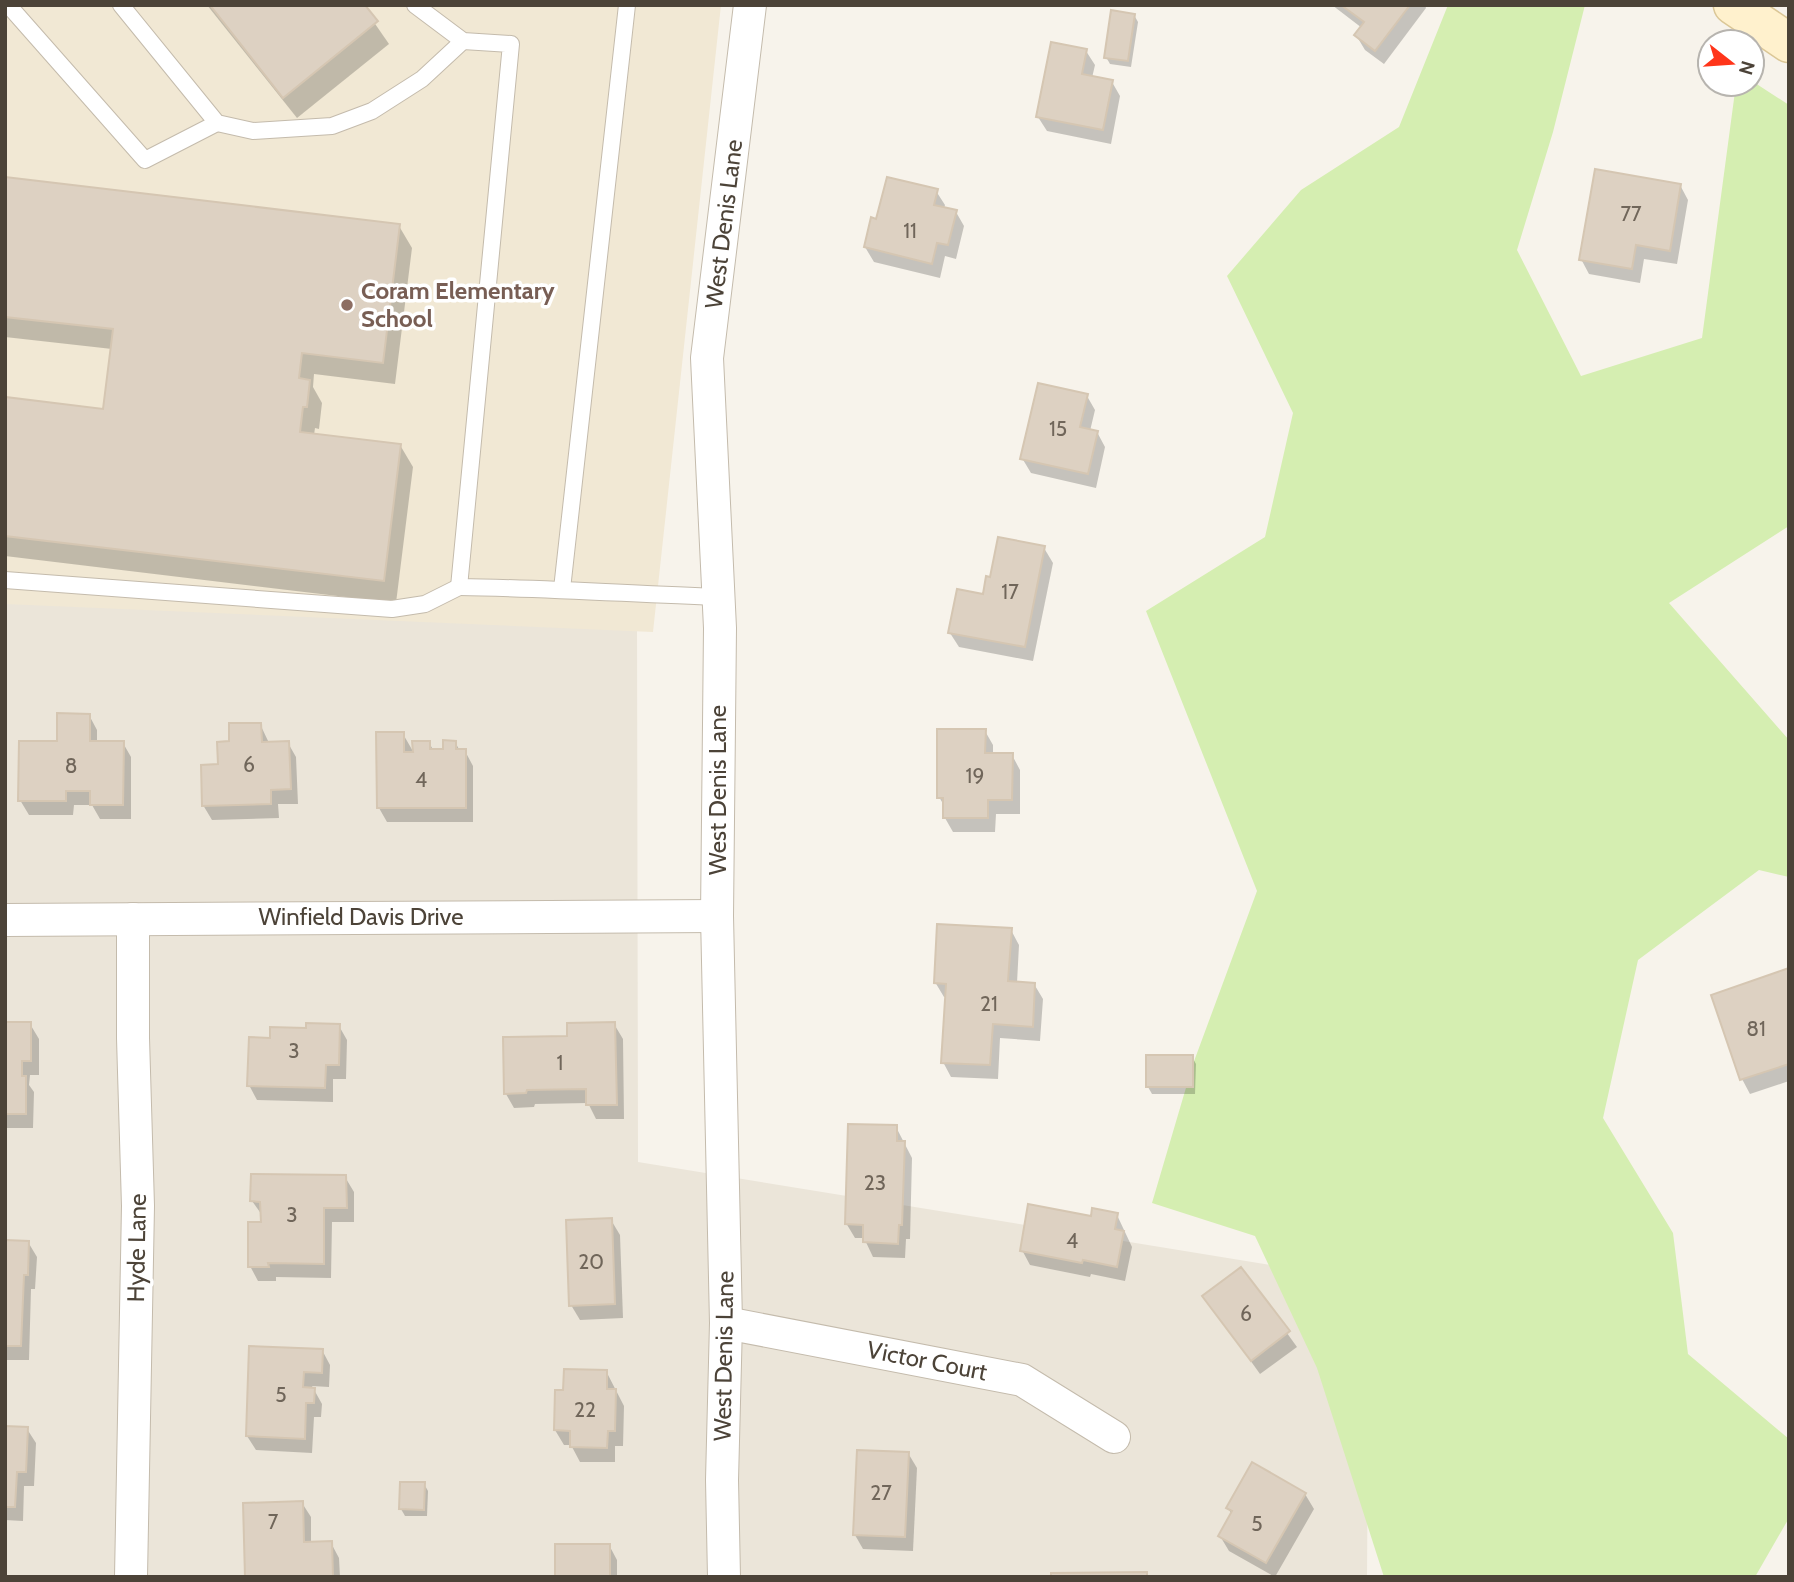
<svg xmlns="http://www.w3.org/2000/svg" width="1794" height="1582" font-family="Cabin,sans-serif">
<rect width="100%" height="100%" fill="#f7f3eb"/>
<polygon fill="#ebe5d9" points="5,600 637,620 638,1162 1369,1281 1367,1577 5,1577"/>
<polygon fill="#f1e8d4" points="5,5 721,5 653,632 5,604"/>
<polygon fill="#d5eeb1" points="1448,5 1585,5 1553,132 1517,250 1581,376 1702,338 1736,84 1752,84 1752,81 1789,105 1789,526 1669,603 1789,740 1789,877 1759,870 1638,960 1603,1118 1673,1233 1688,1354 1789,1439 1789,1518 1755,1577 1384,1577 1317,1368 1255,1236 1152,1203 1193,1064 1257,891 1146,611 1265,537 1293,413 1227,276 1301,190 1399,127"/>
<g fill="#0003">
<polygon points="207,5 362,5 389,44 297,118"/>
<polygon points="1332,5 1425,5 1426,8 1384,64 1365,50 1356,35 1362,28"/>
<polygon points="1134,15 1138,22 1131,67 1110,64 1106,57"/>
<polygon points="1086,51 1095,65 1092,78 1112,82 1120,96 1111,144 1047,131 1038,117"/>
<polygon points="5,178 399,226 412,248 395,384 314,374 313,387 322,403 319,429 315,428 314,435 400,445 413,467 396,603 5,556 5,399 105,411 112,349 5,337"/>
<polygon points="1680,185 1688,200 1677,264 1644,259 1640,283 1589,274 1581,259"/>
<polygon points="936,191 945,205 944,209 956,212 964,226 956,259 945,256 940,278 874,262 865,247 877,221"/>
<polygon points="1087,396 1095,410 1090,431 1097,432 1105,447 1096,488 1031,473 1022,458"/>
<polygon points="1044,548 1053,563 1033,661 959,647 950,633 984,596"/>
<polygon points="89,715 97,730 97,742 123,743 131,757 131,819 100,819 92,805 74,805 73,815 29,815 20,800 59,743"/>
<polygon points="260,724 269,743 288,743 296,757 298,804 278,804 279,818 212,820 203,805 219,766"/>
<polygon points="985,731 993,745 993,755 1012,755 1020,770 1020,814 996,814 995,832 953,832 945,818 945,807 939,797"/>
<polygon points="403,734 414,753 429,743 434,751 445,751 455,742 460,751 465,751 473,766 473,822 387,822 379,808"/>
<polygon points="1011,930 1019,945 1017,983 1034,984 1043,999 1040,1041 1000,1038 998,1079 951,1077 943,1062 947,997 944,997 935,982"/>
<polygon points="1789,970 1789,1081 1750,1094 1742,1079 1713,996"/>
<polygon points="5,1024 30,1024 39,1039 39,1075 30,1075 29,1085 34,1092 33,1128 5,1128"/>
<polygon points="614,1024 623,1039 624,1119 596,1119 588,1103 535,1104 534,1107 514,1108 506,1094 569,1037"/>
<polygon points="339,1026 347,1040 346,1079 333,1079 333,1102 257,1100 249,1085 271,1040 307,1030"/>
<polygon points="1192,1057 1196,1064 1195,1094 1152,1094 1148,1087"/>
<polygon points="896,1127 912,1158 910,1239 906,1239 905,1258 873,1257 864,1238 855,1238 846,1223"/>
<polygon points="345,1177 354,1192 354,1222 332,1222 331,1278 276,1277 276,1281 258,1281 250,1266 262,1224 262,1215 252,1201"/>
<polygon points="1117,1215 1132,1247 1125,1281 1091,1274 1090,1277 1030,1265 1022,1250 1092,1218"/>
<polygon points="611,1220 620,1235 623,1318 580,1320 571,1305"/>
<polygon points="5,1241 28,1242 37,1257 35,1289 31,1289 29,1360 5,1360"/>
<polygon points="1241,1269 1297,1347 1260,1374 1205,1297"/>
<polygon points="322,1350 330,1365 329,1387 312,1386 322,1404 321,1417 314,1417 312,1453 256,1450 247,1436"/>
<polygon points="606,1371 624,1406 623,1446 615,1446 615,1462 580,1462 571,1445 564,1445 555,1430 565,1391"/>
<polygon points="5,1428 27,1429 36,1443 34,1486 24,1486 23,1521 5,1520"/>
<polygon points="908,1453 917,1468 913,1551 863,1549 855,1535"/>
<polygon points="424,1484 428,1491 427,1516 405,1516 401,1509"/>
<polygon points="1305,1494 1314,1509 1275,1577 1229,1551 1220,1536 1232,1515 1228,1508"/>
<polygon points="302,1503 311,1517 311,1544 331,1543 339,1558 340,1577 246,1577"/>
<polygon points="609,1545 617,1560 617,1577 557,1577"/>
</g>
<g fill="#ddd1c2" stroke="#d5c6b2" stroke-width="2">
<polygon points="210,5 365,5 378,21 283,98"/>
<polygon points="1341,5 1410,5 1375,51 1354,35 1364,22"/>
<polygon points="1111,10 1135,14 1128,61 1104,58"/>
<polygon points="1051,42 1087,49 1082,74 1113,80 1103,130 1036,117"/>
<polygon points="1595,169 1681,184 1670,251 1636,245 1632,269 1579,260"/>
<polygon points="5,177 400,224 383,363 302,353 299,378 310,380 307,407 303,407 300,432 401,444 384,581 5,536 5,397 103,409 113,329 5,317"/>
<polygon points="887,177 938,189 934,205 957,210 948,245 937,243 932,264 864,247 871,217 876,219"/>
<polygon points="1038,383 1088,394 1080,427 1098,431 1088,474 1020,459"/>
<polygon points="998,537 1045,546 1025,647 948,633 957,589 983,594 986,576 990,577"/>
<polygon points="57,713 90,714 90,741 124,741 123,805 90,805 90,791 66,791 66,801 18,801 19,741 57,741"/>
<polygon points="229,723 261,723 262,742 289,741 291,789 271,790 271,804 202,806 201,765 218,764 217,742 229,741"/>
<polygon points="937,729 986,729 985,753 1013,753 1012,800 988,800 988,818 943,818 943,798 937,798"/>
<polygon points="376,732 404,732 404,752 413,752 412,741 430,741 430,749 443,749 443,740 456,741 456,749 466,749 466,808 377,808"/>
<polygon points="937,924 1012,928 1008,981 1035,983 1033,1027 993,1024 990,1065 941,1063 946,984 934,983"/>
<polygon points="1789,968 1789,1064 1740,1080 1711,995"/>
<polygon points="5,1022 31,1022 31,1061 22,1061 22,1076 26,1076 26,1114 5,1114"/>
<polygon points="615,1022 617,1105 586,1105 586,1089 527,1090 526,1093 504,1094 503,1037 567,1036 567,1023"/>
<polygon points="306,1023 340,1024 339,1065 326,1065 325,1088 247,1086 249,1037 270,1038 270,1027 306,1028"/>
<rect x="1146" y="1055" width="47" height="32"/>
<polygon points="848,1124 897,1125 897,1141 905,1141 902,1225 899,1225 898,1244 863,1242 863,1225 845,1224"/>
<polygon points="251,1174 346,1175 347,1208 324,1208 324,1264 268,1263 269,1267 248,1267 248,1222 261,1222 260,1202 250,1201"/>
<polygon points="1028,1204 1091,1216 1092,1208 1118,1213 1115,1229 1124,1231 1117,1267 1083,1260 1082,1263 1020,1251"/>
<polygon points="612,1218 615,1304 569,1306 566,1220"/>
<polygon points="5,1240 29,1241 28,1275 24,1275 21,1346 5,1346"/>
<polygon points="1241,1267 1290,1331 1251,1361 1202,1296"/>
<polygon points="249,1346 323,1349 322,1373 304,1372 303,1387 315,1388 314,1403 306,1403 305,1439 246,1436"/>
<polygon points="564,1369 607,1370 607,1389 616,1389 615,1431 608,1431 607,1448 570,1447 570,1431 554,1430 555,1390 563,1390"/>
<polygon points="5,1426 28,1427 26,1472 17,1472 15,1507 5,1507"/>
<polygon points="857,1450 909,1452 905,1537 853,1535"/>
<polygon points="1252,1462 1306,1493 1266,1563 1218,1536 1232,1511 1226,1508"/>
<polygon points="400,1482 425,1482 424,1510 399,1509"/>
<polygon points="303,1501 304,1542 332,1541 333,1577 245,1577 243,1503"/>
<polygon points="555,1544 610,1544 610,1577 547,1577 555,1576"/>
<polygon points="1147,1572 1147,1577 1051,1577 1051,1573"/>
</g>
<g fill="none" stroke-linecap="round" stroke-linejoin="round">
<g stroke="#c4bbac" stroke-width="18">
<g id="service">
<polyline points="12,5 10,7 145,160 217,123"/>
<polyline points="121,5 217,123 253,131 332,126 372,111 422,79 463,41"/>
<path d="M415,5l48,36 48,3 -52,543c87,1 173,7 259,10"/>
<polyline points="5,580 392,609 425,604 459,587"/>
<polyline points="562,589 627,5"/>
</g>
</g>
<g stroke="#c4bbac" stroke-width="34">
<g id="minor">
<polyline points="5,920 717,916"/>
<polyline points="726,1323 1022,1380 1114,1437"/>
<polyline points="131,1577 138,1206 133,1038 133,919"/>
<polyline points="724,1577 722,1480 726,1323 717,916 720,628 707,358 750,5"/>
</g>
</g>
<g stroke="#dbc797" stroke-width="41">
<polyline id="secondary" points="1733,5 1789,43"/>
</g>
<use href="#service" stroke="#fff" stroke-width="16"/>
<use href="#minor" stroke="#fff" stroke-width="32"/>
<use href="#secondary" stroke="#fff1cd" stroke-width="38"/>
</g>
<circle fill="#8d6e63" stroke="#fff" stroke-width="2.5" cx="347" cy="305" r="7"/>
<g text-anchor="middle" stroke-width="7" stroke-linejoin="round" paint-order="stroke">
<g font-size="21" fill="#70665a">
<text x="1631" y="221">77</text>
<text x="910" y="238">11</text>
<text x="1058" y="436">15</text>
<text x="1010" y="599">17</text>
<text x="249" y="772">6</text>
<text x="71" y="773">8</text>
<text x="975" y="783">19</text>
<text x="421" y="787">4</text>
<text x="989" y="1011">21</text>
<text x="1756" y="1036">81</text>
<text x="294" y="1058">3</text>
<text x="560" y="1070">1</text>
<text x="875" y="1190">23</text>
<text x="292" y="1222">3</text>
<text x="1072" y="1248">4</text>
<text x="591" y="1269">20</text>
<text x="1246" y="1321">6</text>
<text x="281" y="1402">5</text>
<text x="585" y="1417">22</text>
<text x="881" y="1500">27</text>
<text x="273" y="1529">7</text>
<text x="1257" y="1531">5</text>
</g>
<g font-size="24" fill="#4c4338" stroke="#fff">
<text transform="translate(724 224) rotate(-83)" y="8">West Denis Lane</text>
<text transform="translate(718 790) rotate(-90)" y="8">West Denis Lane</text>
<text x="361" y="925">Winfield Davis Drive</text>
<text transform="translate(137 1248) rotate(-89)" y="8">Hyde Lane</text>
<text transform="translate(724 1356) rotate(-89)" y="8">West Denis Lane</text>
<text transform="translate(927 1361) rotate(11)" y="8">Victor Court</text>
</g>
<g font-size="24" font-weight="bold" fill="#785e54" stroke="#fff" text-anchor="start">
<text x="361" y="299">Coram Elementary<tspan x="361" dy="28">School</tspan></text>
</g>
</g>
<rect width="1794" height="1582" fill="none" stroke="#4c4338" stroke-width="14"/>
<g transform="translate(1731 63) rotate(107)"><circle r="33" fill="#ffffff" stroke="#b7b4af" stroke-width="2"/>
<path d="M0-5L12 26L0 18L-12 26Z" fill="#ff351a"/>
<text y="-10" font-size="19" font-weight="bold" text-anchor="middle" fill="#4c4338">N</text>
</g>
</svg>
